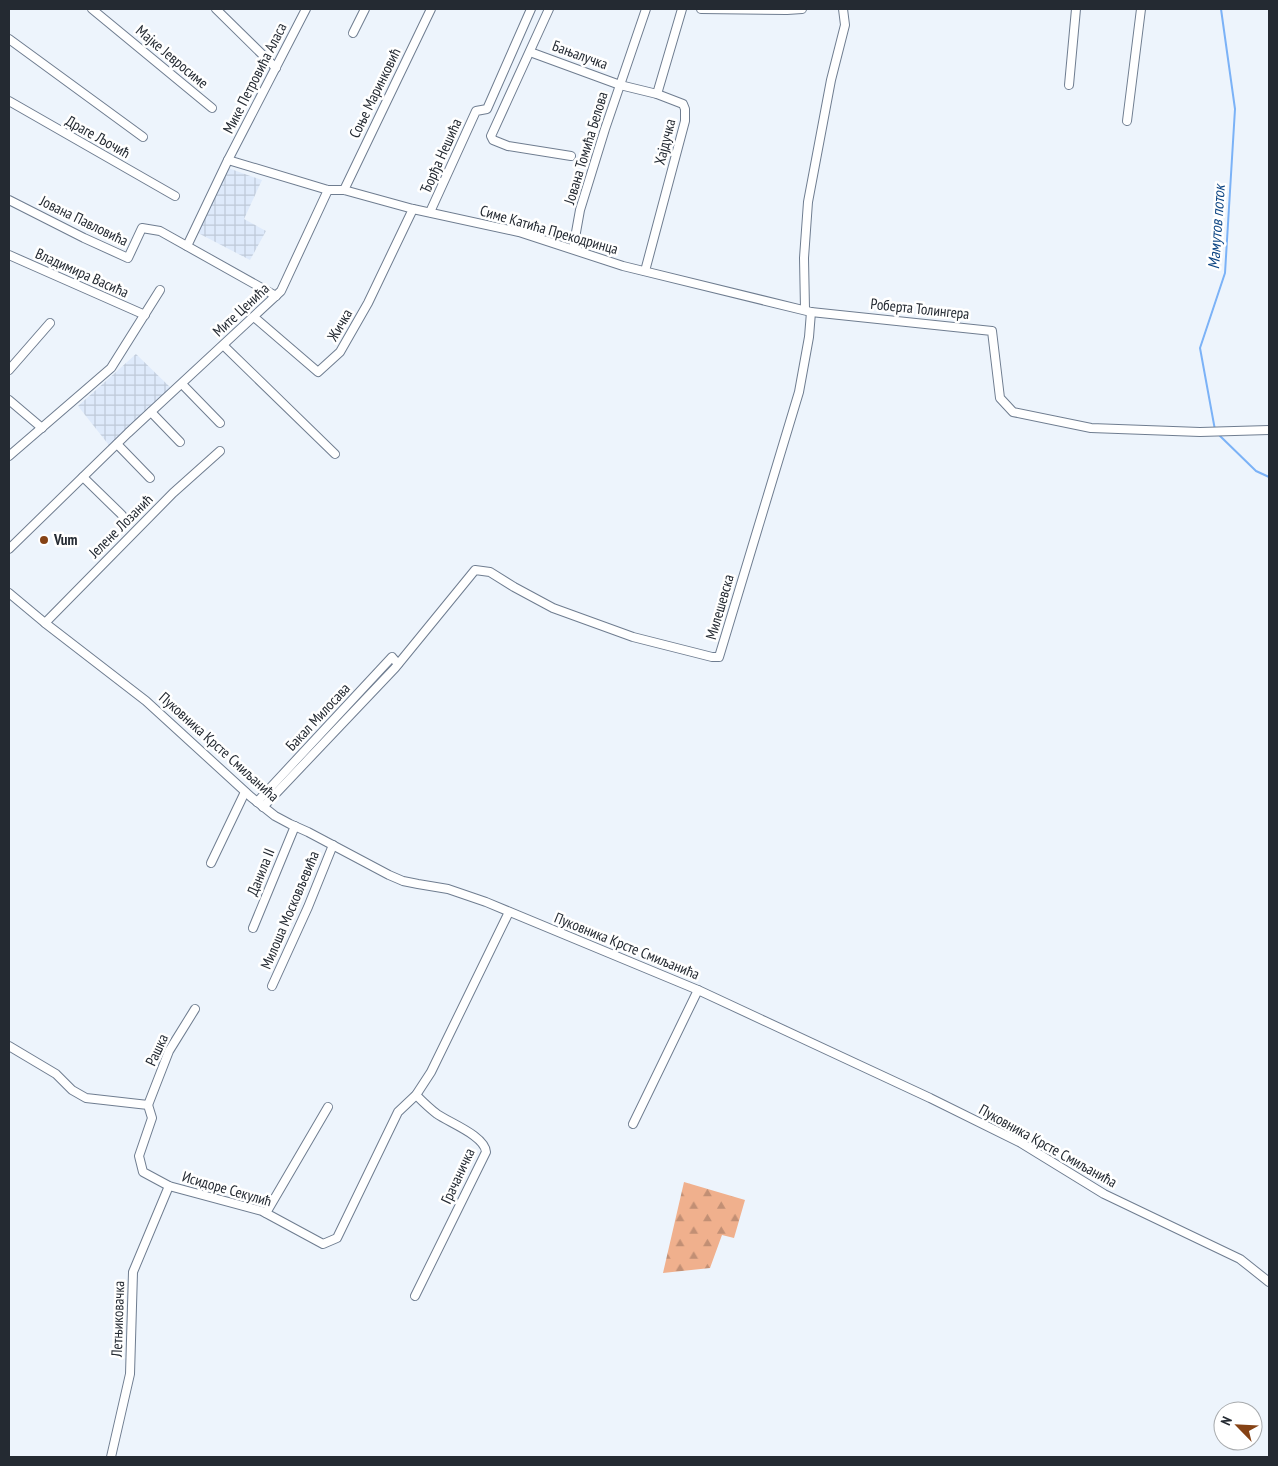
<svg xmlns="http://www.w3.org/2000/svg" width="1278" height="1466" font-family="'PT Sans Narrow',sans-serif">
<defs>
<pattern id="industrial-grid" width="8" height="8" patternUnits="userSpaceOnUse" patternTransform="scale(1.25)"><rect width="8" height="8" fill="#deeafb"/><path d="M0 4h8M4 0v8" fill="none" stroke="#bec9d8"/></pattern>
<pattern id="forest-firs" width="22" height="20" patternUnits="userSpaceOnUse" patternTransform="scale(1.25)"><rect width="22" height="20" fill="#f0b08d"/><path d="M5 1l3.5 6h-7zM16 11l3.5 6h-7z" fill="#c28f74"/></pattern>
</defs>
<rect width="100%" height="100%" fill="#edf4fc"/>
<g fill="url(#industrial-grid)">
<polygon points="228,168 262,180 244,219 266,231 250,260 198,233"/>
<polygon points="136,354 173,390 112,449 78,406"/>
</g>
<polygon fill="url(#forest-firs)" points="684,1182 745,1200 734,1238 722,1235 710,1268 663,1273"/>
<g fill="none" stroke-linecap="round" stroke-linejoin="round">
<g stroke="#7bb2f7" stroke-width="2">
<polyline points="1215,430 1200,348 1225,273 1235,109 1221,9"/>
<polyline points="1218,434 1256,471 1269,477"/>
</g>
<g stroke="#6f7d90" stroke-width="10">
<g id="minor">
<polyline points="92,9 212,108"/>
<polyline points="216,9 276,68"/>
<polyline points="549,9 491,136 493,140 508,146 571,156"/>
<polyline points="701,9 787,10 802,9"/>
<polyline points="353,33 365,9"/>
<polyline points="9,39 143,137"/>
<polyline points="530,52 620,85 657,94 683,104 685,109 685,121 645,271"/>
<polyline points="1069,85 1076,9"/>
<polyline points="657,94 682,9"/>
<polyline points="9,101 175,196"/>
<polyline points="1127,121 1141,9"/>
<polyline points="228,160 328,190 344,190 413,209 519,232 623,266 811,312 992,331 1000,398 1013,412 1091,428 1200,432 1269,430"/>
<polyline points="344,190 431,9"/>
<polyline points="9,200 84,238 128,258 142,228 160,231 276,296"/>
<polyline points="430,212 476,111 487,109 531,9"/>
<polyline points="187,246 228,160 306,9"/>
<polyline points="573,249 580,210 605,129 646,9"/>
<polyline points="9,255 145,315"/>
<polyline points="805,309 804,258 808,202 831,80 845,25 843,9"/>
<polyline points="254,317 318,372 340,352 368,303 413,209"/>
<polyline points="224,346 335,454"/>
<polyline points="9,370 50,323"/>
<polyline points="182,384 220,423"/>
<polyline points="9,400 42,428"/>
<polyline points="151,412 180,442"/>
<polyline points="117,444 150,478"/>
<polyline points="9,456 111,368 160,290"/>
<polyline points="83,477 122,515"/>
<polyline points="9,549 128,433 281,291 328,190"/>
<polyline points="9,593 45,623 146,701 251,797 275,816 290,824 308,832 389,875 403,881 418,884 448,889 486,902 698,990 930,1098 1021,1143 1104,1194 1240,1259 1269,1282"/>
<polyline points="45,623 173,493 220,451"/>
<polyline points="257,802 392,657 398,664"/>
<polyline points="263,807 395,668 475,570 490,572 514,587 553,608 633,637 712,657 719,657 799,392 809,337 811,312"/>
<polyline points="211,863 245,792"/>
<polyline points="253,928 295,826"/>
<polyline points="272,986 308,907 333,845"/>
<polyline points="9,1046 56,1074 72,1090 86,1098 148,1105 152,1118 139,1156 143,1172 169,1186 262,1211 323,1244 337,1238 398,1112 416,1095 431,1072 509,912"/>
<polyline points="148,1105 169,1051 195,1009"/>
<polyline points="633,1124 698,990"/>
<polyline points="266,1213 328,1107"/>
<path d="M415,1296l71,-144c-1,-16 -36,-29 -49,-38 -8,-6 -14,-12 -21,-19"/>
<polyline points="111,1457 130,1374 133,1272 169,1186"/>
</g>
</g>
<use href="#minor" stroke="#fff" stroke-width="8"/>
</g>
<circle fill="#854215" stroke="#fff" stroke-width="2" cx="44" cy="540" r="5"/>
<g text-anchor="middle" stroke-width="5" stroke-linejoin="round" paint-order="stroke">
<g font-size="15" fill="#242a32" stroke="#fff">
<text transform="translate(580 55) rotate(20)" y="5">Бањалучка</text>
<text transform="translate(172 57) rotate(40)" y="5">Мајке Јевросиме</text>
<text transform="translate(255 78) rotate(-63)" y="5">Мике Петровића Аласа</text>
<text transform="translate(375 93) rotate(-64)" y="5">Соње Маринковић</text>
<text transform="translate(98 137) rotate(29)" y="5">Драге Љочић</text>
<text transform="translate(665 142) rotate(-76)" y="5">Хајдучка</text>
<text transform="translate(586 148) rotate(-73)" y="5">Јована Томића Белова</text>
<text transform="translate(441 156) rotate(-66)" y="5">Ђорђа Нешића</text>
<text transform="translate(84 221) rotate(26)" y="5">Јована Павловића</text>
<text transform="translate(549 230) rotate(16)" y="5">Симе Катића Прекодринца</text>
<text transform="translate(82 273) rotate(24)" y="5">Владимира Васића</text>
<text transform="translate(920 309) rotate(6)" y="5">Роберта Толингера</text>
<text transform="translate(241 310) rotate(-43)" y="5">Мите Ценића</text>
<text transform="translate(340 325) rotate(-60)" y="5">Жичка</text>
<text transform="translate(121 526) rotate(-45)" y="5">Јелене Лозанић</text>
<text transform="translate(720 607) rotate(-74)" y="5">Милешевска</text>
<text transform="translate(318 717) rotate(-47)" y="5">Бакал Милосава</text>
<text transform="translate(219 747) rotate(42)" y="5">Пуковника Крсте Смиљанића</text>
<text transform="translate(261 872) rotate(-68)" y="5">Данила II</text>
<text transform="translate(290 910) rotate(-67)" y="5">Милоша Московљевића</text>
<text transform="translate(627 946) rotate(22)" y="5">Пуковника Крсте Смиљанића</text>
<text transform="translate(157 1050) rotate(-65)" y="5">Рашка</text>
<text transform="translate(1048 1146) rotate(29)" y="5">Пуковника Крсте Смиљанића</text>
<text transform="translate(458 1176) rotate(-65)" y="5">Грачаничка</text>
<text transform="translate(227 1189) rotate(16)" y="5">Исидоре Секулић</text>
<text transform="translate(118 1319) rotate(-88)" y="5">Летњиковачка</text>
</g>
<g font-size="15" font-weight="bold" fill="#242a32" stroke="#fff" text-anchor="start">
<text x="54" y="545">Vum</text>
</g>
<g font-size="16" font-style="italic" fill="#0d4583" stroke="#fff">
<text transform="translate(1216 227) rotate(-86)" y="6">Мамутов поток</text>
</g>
</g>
<rect width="1278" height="1466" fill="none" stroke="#242a32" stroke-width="20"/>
<g transform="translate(1238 1426) rotate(294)"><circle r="24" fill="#ffffff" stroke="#a7aaad"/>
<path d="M0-4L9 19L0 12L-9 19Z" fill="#854215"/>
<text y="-8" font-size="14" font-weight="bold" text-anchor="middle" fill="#242a32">N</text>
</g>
</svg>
